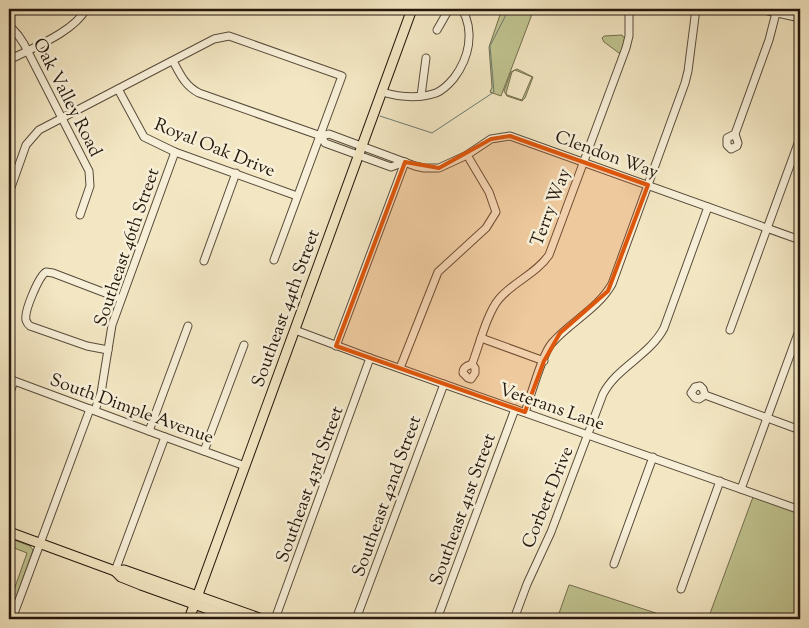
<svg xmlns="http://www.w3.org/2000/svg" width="809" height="628" font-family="'Sorts Mill Goudy',serif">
<rect width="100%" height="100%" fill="#f3e7c3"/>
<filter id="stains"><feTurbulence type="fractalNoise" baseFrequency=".004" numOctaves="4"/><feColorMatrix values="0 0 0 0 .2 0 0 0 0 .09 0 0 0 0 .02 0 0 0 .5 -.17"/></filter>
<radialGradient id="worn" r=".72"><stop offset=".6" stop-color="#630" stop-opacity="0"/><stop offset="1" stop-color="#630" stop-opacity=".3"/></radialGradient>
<g fill="#c0c490" stroke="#726e4e" fill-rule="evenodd">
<polygon points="502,9 534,9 501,96 490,92 492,87 489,47"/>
<polygon points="622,35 626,40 621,53 619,53 604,42 602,38 604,36"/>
<path d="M517,69l16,8 -8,21 -3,3 -15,-5 -3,-5 7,-19zM515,70l17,7 -10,23 -15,-5 -1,-2 6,-21z"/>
<polygon points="753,497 800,513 800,619 708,619"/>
<polygon points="9,538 30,546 33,550 10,615 9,604 27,553 9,546"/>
<polygon points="569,585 570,585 674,619 557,619"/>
</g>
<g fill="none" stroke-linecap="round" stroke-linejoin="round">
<polyline stroke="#6d7b75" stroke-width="1" points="380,116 432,133 494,92 490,46 509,9"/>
<g stroke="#584b3a" stroke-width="9">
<g id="minor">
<polyline points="759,9 800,18"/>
<polyline points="464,13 471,9"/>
<polyline points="9,25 18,35 24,44 89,171 90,186 80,215"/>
<polyline points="437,30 449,9"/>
<path d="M9,60c23,-12 65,-28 77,-51"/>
<path d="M173,61c7,13 12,25 26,32l122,43 8,-2 86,32 9,2h15l28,-13 24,-16 19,-3 290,104"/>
<polyline points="118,89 144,137 175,152 297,196"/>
<path d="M382,92c17,5 36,7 54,1 7,-3 13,-9 18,-15 15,-20 21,-46 8,-69"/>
<polyline points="421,96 426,58"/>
<polyline points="735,134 738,143 737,146 731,149 727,145 727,138 735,134 769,40 776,13"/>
<polyline points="321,136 325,143 391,167 405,162"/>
<polyline points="9,193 26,145 39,130 214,39 229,36 342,76 274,260"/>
<polyline points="204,261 236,173"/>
<polyline points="295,330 370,358 800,510"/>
<polyline points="730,330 800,138"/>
<polyline points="481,338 544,361"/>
<polyline points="336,346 405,162"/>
<path d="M108,350l-21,-4 -57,-20c-3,-2 -3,-3 -4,-6 -2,-9 13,-44 20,-48l7,1 68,26"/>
<path d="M472,364l3,4v5l-4,6 -3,-1 -5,-5c0,-6 4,-7 9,-9 7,-18 15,-51 27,-65 14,-17 37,-25 50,-44l77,-207 3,-12v-27"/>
<polyline points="400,368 438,272 486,228 496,212 489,192 467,155"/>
<polyline points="9,379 165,437 245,466"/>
<polyline points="9,395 14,381"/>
<polyline points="705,395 703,389 700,386 695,387 691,393 695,398 699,399 705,395 800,430"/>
<polyline points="95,410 101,393 112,325 175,152"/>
<path d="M525,412c6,-16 17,-58 27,-69 18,-21 46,-34 60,-59l73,-201 3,-12 8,-62"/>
<polyline points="149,431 188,326"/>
<polyline points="204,451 244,345"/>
<polyline points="741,489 800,328"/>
<polyline points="614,564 653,457"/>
<polyline points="115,571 165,437"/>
<polyline points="681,589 720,481"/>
<polyline points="12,619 90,409"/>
<polyline points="275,619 370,358"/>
<polyline points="356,619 444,384"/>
<polyline points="437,619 515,409"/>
<path d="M514,619l13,-35 24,-52 52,-138c14,-27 46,-38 61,-66l44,-121"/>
</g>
</g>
<g stroke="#24170c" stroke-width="11">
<g id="major">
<polyline points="9,532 115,571 121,577 141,585 236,619"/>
<polyline points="115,571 124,570 262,619"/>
<polyline points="189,619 412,9"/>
</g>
</g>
<use href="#minor" stroke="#f7efd8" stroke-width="7"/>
<use href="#major" stroke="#f3e7c3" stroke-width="9"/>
</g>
<path fill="#de560c" fill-opacity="0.2" stroke="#de560c" stroke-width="4" stroke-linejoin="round" d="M510,136l138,49 -40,106 -48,42 -16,28 -19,51 -189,-66 69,-184 34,6 52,-29z"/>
<g text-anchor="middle" stroke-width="5" stroke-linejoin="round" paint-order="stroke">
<g font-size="18" fill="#24170c" stroke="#f7efd8">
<text transform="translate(68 97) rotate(63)" y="6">Oak Valley Road</text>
<text transform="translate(215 147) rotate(22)" y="6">Royal Oak Drive</text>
<text transform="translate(607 154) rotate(20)" y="6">Clendon Way</text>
<text transform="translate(550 207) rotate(-69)" y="6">Terry Way</text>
<text transform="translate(126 247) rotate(-71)" y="6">Southeast 46th Street</text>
<text transform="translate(285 308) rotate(-70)" y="6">Southeast 44th Street</text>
<text transform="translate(552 406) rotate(19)" y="6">Veterans Lane</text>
<text transform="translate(132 408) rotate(20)" y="6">South Dimple Avenue</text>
<text transform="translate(309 484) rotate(-70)" y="6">Southeast 43rd Street</text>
<text transform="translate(386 496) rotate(-70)" y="6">Southeast 42nd Street</text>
<text transform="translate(547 497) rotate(-68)" y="6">Corbett Drive</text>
<text transform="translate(462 509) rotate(-70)" y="6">Southeast 41st Street</text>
</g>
</g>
<rect width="809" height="628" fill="none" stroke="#f3e7c3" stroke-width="30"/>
<rect x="10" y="10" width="789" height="608" fill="none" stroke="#24170c" stroke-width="2.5"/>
<rect x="15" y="15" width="779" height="598" fill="none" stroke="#24170c"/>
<rect width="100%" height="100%" filter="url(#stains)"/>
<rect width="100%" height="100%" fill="url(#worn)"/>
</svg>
